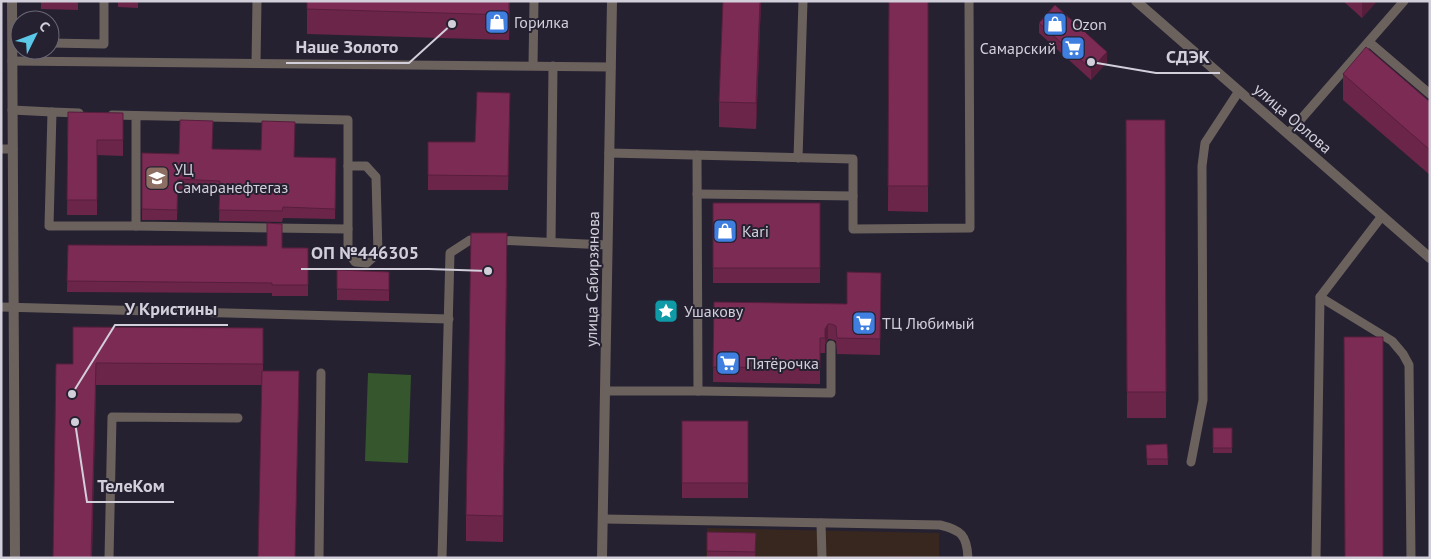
<svg xmlns="http://www.w3.org/2000/svg" width="1431" height="559" font-family="'PT Sans',sans-serif">
<rect width="100%" height="100%" fill="#252131"/>
<polygon fill="#38271f" points="707,528 939,533 939,558 706,558"/>
<polygon fill="#36572e" points="368,373 411,375 408,463 365,461"/>
<g fill="none" stroke-linecap="round" stroke-linejoin="round">
<g stroke="#6b625e" stroke-width="9">
<polyline points="1369,42 1430,94"/>
<polyline points="50,43 104,44 104,1"/>
<polyline points="12,61 611,67"/>
<polyline points="256,63 257,1"/>
<polyline points="533,65 534,1"/>
<polyline points="12,110 52,112"/>
<polyline points="79,113 52,112 49,226 136,226"/>
<polyline points="112,115 348,120 348,229 136,226 136,116"/>
<polyline points="1288,134 1404,1"/>
<polyline points="1,149 13,149"/>
<polyline points="609,153 853,159 853,229 970,228 969,1"/>
<polyline points="798,158 803,1"/>
<polyline points="697,194 853,196"/>
<polyline points="1382,216 1320,297 1392,341 1403,354 1409,365 1411,558"/>
<polyline points="348,229 348,252 355,262 367,263 378,253 376,177 366,166 348,166"/>
<polyline points="496,240 607,245"/>
<polyline points="551,242 553,66"/>
<polyline points="1,307 449,319"/>
<polyline points="606,391 698,391 697,155"/>
<polyline points="698,391 831,393 831,345"/>
<polyline points="1191,462 1203,400 1202,166 1205,143 1239,91"/>
<path d="M604,519l336,6c21,5 27,10 28,33"/>
<polyline points="821,523 822,558"/>
<polyline points="109,558 112,417 238,418"/>
<polyline points="319,558 321,373"/>
<polyline points="442,558 450,253 470,240 481,240"/>
<polyline points="1316,558 1320,297"/>
</g>
<g stroke="#6b625e" stroke-width="10">
<polyline points="12,1 15,558"/>
<polyline points="1136,1 1430,258"/>
<polyline points="602,558 612,1"/>
</g>
</g>
<g fill="#6b2549">
<polygon points="41,1 78,1 78,10 41,9"/>
<polygon points="118,1 138,1 138,8 118,7"/>
<polygon points="307,1 510,1 509,40 307,34"/>
<polygon points="723,1 761,1 756,129 719,127 719,102"/>
<polygon points="889,1 928,1 928,212 888,211"/>
<polygon points="1343,1 1377,1 1362,18"/>
<polygon points="1039,23 1107,62 1091,80 1039,33"/>
<polygon points="1343,74 1430,102 1430,175 1343,100"/>
<polygon points="510,107 508,190 428,190 428,142 475,142"/>
<polygon points="68,112 123,113 123,156 97,155 97,215 67,215"/>
<polygon points="1126,120 1165,120 1166,418 1127,418"/>
<polygon points="213,149 295,157 336,169 335,219 283,218 282,222 219,221 220,191 178,190 177,220 142,220 142,153 179,154"/>
<rect x="713" y="203" width="107" height="80"/>
<polygon points="68,245 308,248 308,296 272,296 272,293 67,292"/>
<polygon points="507,259 503,542 466,541 466,515"/>
<polygon points="337,270 389,272 389,301 337,300"/>
<polygon points="881,273 880,355 837,354 836,341 831,339 828,339 825,345 825,353 820,353 820,384 713,382 714,302 847,304"/>
<polygon points="263,328 263,371 299,397 262,385 96,385 92,558 53,558 73,364"/>
<rect x="682" y="421" width="66" height="77"/>
<rect x="1213" y="428" width="19" height="25"/>
<polygon points="1167,444 1168,465 1147,465 1146,445"/>
<polygon points="707,532 756,533 755,558 707,558"/>
</g>
<g fill="#571e3c">
<polygon points="509,1 510,1 510,5 509,40"/>
<polygon points="760,1 761,1 756,129 756,103"/>
<polygon points="1362,1 1377,1 1362,18"/>
<polygon points="1107,52 1107,62 1091,80 1091,69"/>
<polygon points="510,93 510,107 508,190 508,176"/>
<polygon points="828,324 828,339 825,345 825,329"/>
<polygon points="96,363 96,385 91,558"/>
<polygon points="299,371 299,397 295,558"/>
</g>
<g fill="#7c2b55" stroke="#571e3c">
<rect x="118" y="1" width="20" height="1"/>
<polygon points="307,1 509,1 509,15 307,9"/>
<polygon points="723,1 760,1 756,103 719,102"/>
<polygon points="889,1 928,1 928,186 888,186"/>
<polygon points="1055,5 1107,52 1091,69 1039,23"/>
<polygon points="1366,47 1430,102 1430,150 1343,74"/>
<polygon points="477,92 510,93 508,176 428,175 428,142 475,142"/>
<polygon points="68,112 123,113 123,140 97,140 97,200 67,200"/>
<polygon points="180,120 213,121 212,149 261,150 262,121 295,122 294,157 336,158 335,209 283,207 282,211 219,210 220,181 178,179 177,210 142,209 142,153 179,154"/>
<polygon points="1126,120 1165,120 1166,392 1127,392"/>
<rect x="713" y="203" width="107" height="65"/>
<polygon points="267,223 282,224 282,248 308,248 308,285 272,285 272,283 67,281 68,245 267,246"/>
<polygon points="471,233 507,233 503,516 466,515"/>
<polygon points="337,270 389,272 389,290 337,289"/>
<polygon points="847,272 881,273 880,339 837,338 836,326 831,324 828,324 825,329 825,338 820,338 820,368 713,367 714,302 847,304"/>
<polygon points="73,327 263,328 263,364 96,363 91,558 53,558 56,364 73,364"/>
<polygon points="1344,337 1383,337 1383,558 1345,558"/>
<polygon points="262,371 299,371 295,558 258,558"/>
<rect x="682" y="421" width="66" height="62"/>
<rect x="1213" y="428" width="19" height="20"/>
<polygon points="1167,444 1168,459 1147,459 1146,445"/>
<polygon points="707,532 756,533 755,552 707,551"/>
<rect x="892" y="557" width="16" height="1"/>
</g>
<defs>
<g id="shop-square" transform="scale(1.25)"><rect x="-9" y="-9" width="18" height="18" rx="4" fill="#3f7fe0" stroke="#252131"/><path d="M-5-2.5h2.3a2.7 3.5 0 0 1 5.4 0H5L5.5 6h-11ZM-1.5-2.5h3a1.5 2.3 0 0 0-3 0Z" fill="#fff"/></g>
<g id="supermarket-square" transform="scale(1.25)"><rect x="-9" y="-9" width="18" height="18" rx="4" fill="#3f7fe0" stroke="#252131"/><path d="M-6-5.5h2.5l.6 2H6L4.5 2H-2.5L-4.4-4H-6ZM-1.5 3.2a1.3 1.3 0 1 0 .1 0ZM3 3.2a1.3 1.3 0 1 0 .1 0Z" fill="#fff"/></g>
<g id="university-square" transform="scale(1.25)"><rect x="-9" y="-9" width="18" height="18" rx="4" fill="#8d6e63" stroke="#252131"/><path d="M0-5L7-2L0 1L-7-2ZM-4 1L0 2.5L4 1V4Q0 6-4 4Z" fill="#fff"/></g>
<g id="sight-square" transform="scale(1.25)"><rect x="-9" y="-9" width="18" height="18" rx="4" fill="#0f9aa8" stroke="#252131"/><path d="M0-6L1.8-2.2L6-1.7L2.9 1.2L3.7 5.4L0 3.3L-3.7 5.4L-2.9 1.2L-6-1.7L-1.8-2.2Z" fill="#fff"/></g>
</defs>
<g fill-rule="evenodd">
<use href="#shop-square" x="497" y="22"/>
<use href="#shop-square" x="1055" y="24"/>
<use href="#supermarket-square" x="1073" y="48"/>
<use href="#university-square" x="157" y="178"/>
<use href="#shop-square" x="725" y="231"/>
<use href="#sight-square" x="666" y="311"/>
<use href="#supermarket-square" x="864" y="323"/>
<use href="#supermarket-square" x="728" y="363"/>
</g>
<g text-anchor="middle" stroke-width="4" stroke-linejoin="round" paint-order="stroke">
<g font-size="16" fill="#d2cfda" stroke="#252131" text-anchor="start">
<text x="514" y="28">Горилка</text>
<text x="1072" y="30">Ozon</text>
<text x="1056" y="54" text-anchor="end">Самарский</text>
<text x="174" y="175">УЦ<tspan x="174" dy="18">Самаранефтегаз</tspan></text>
<text x="742" y="237">Kari</text>
<text x="684" y="317">Ушакову</text>
<text x="882" y="329">ТЦ Любимый</text>
<text x="746" y="369">Пятёрочка</text>
</g>
<g font-size="16" fill="#d2cfda" stroke="#252131">
<text transform="translate(1293 118) rotate(41)" y="6">улица Орлова</text>
<text transform="translate(592 279) rotate(-89)" y="6">улица Сабирзянова</text>
</g>
</g>
<path fill="none" stroke="#d2cfda" stroke-width="2" d="M452 24L409 63H286M1091 62L1156 73H1220M488 271L429 269H301M72 394L115 325H228M75 422L87 502H174"/>
<g fill="#d2cfda" stroke="#252131" stroke-width="2">
<circle cx="452" cy="24" r="5"/>
<circle cx="1091" cy="62" r="5"/>
<circle cx="488" cy="271" r="5"/>
<circle cx="72" cy="394" r="5"/>
<circle cx="75" cy="422" r="5"/>
</g>
<g font-size="18" text-anchor="middle" font-weight="bold" fill="#d2cfda" stroke="#252131" stroke-width="4" stroke-linejoin="round" paint-order="stroke">
<text x="347" y="53">Наше Золото</text>
<text x="1188" y="63">СДЭК</text>
<text x="365" y="259">ОП №446305</text>
<text x="171" y="315">У Кристины</text>
<text x="131" y="492">ТелеКом</text>
</g>
<rect width="1431" height="559" fill="none" stroke="#d2cfda" stroke-width="5"/>
<g transform="translate(35 35) rotate(48)"><circle r="24" fill="#252131" stroke="#6a6775"/>
<path d="M0-4L9 19L0 12L-9 19Z" fill="#5bc8e7"/>
<text y="-8" font-size="14" font-weight="bold" text-anchor="middle" fill="#d2cfda">С</text>
</g>
</svg>
